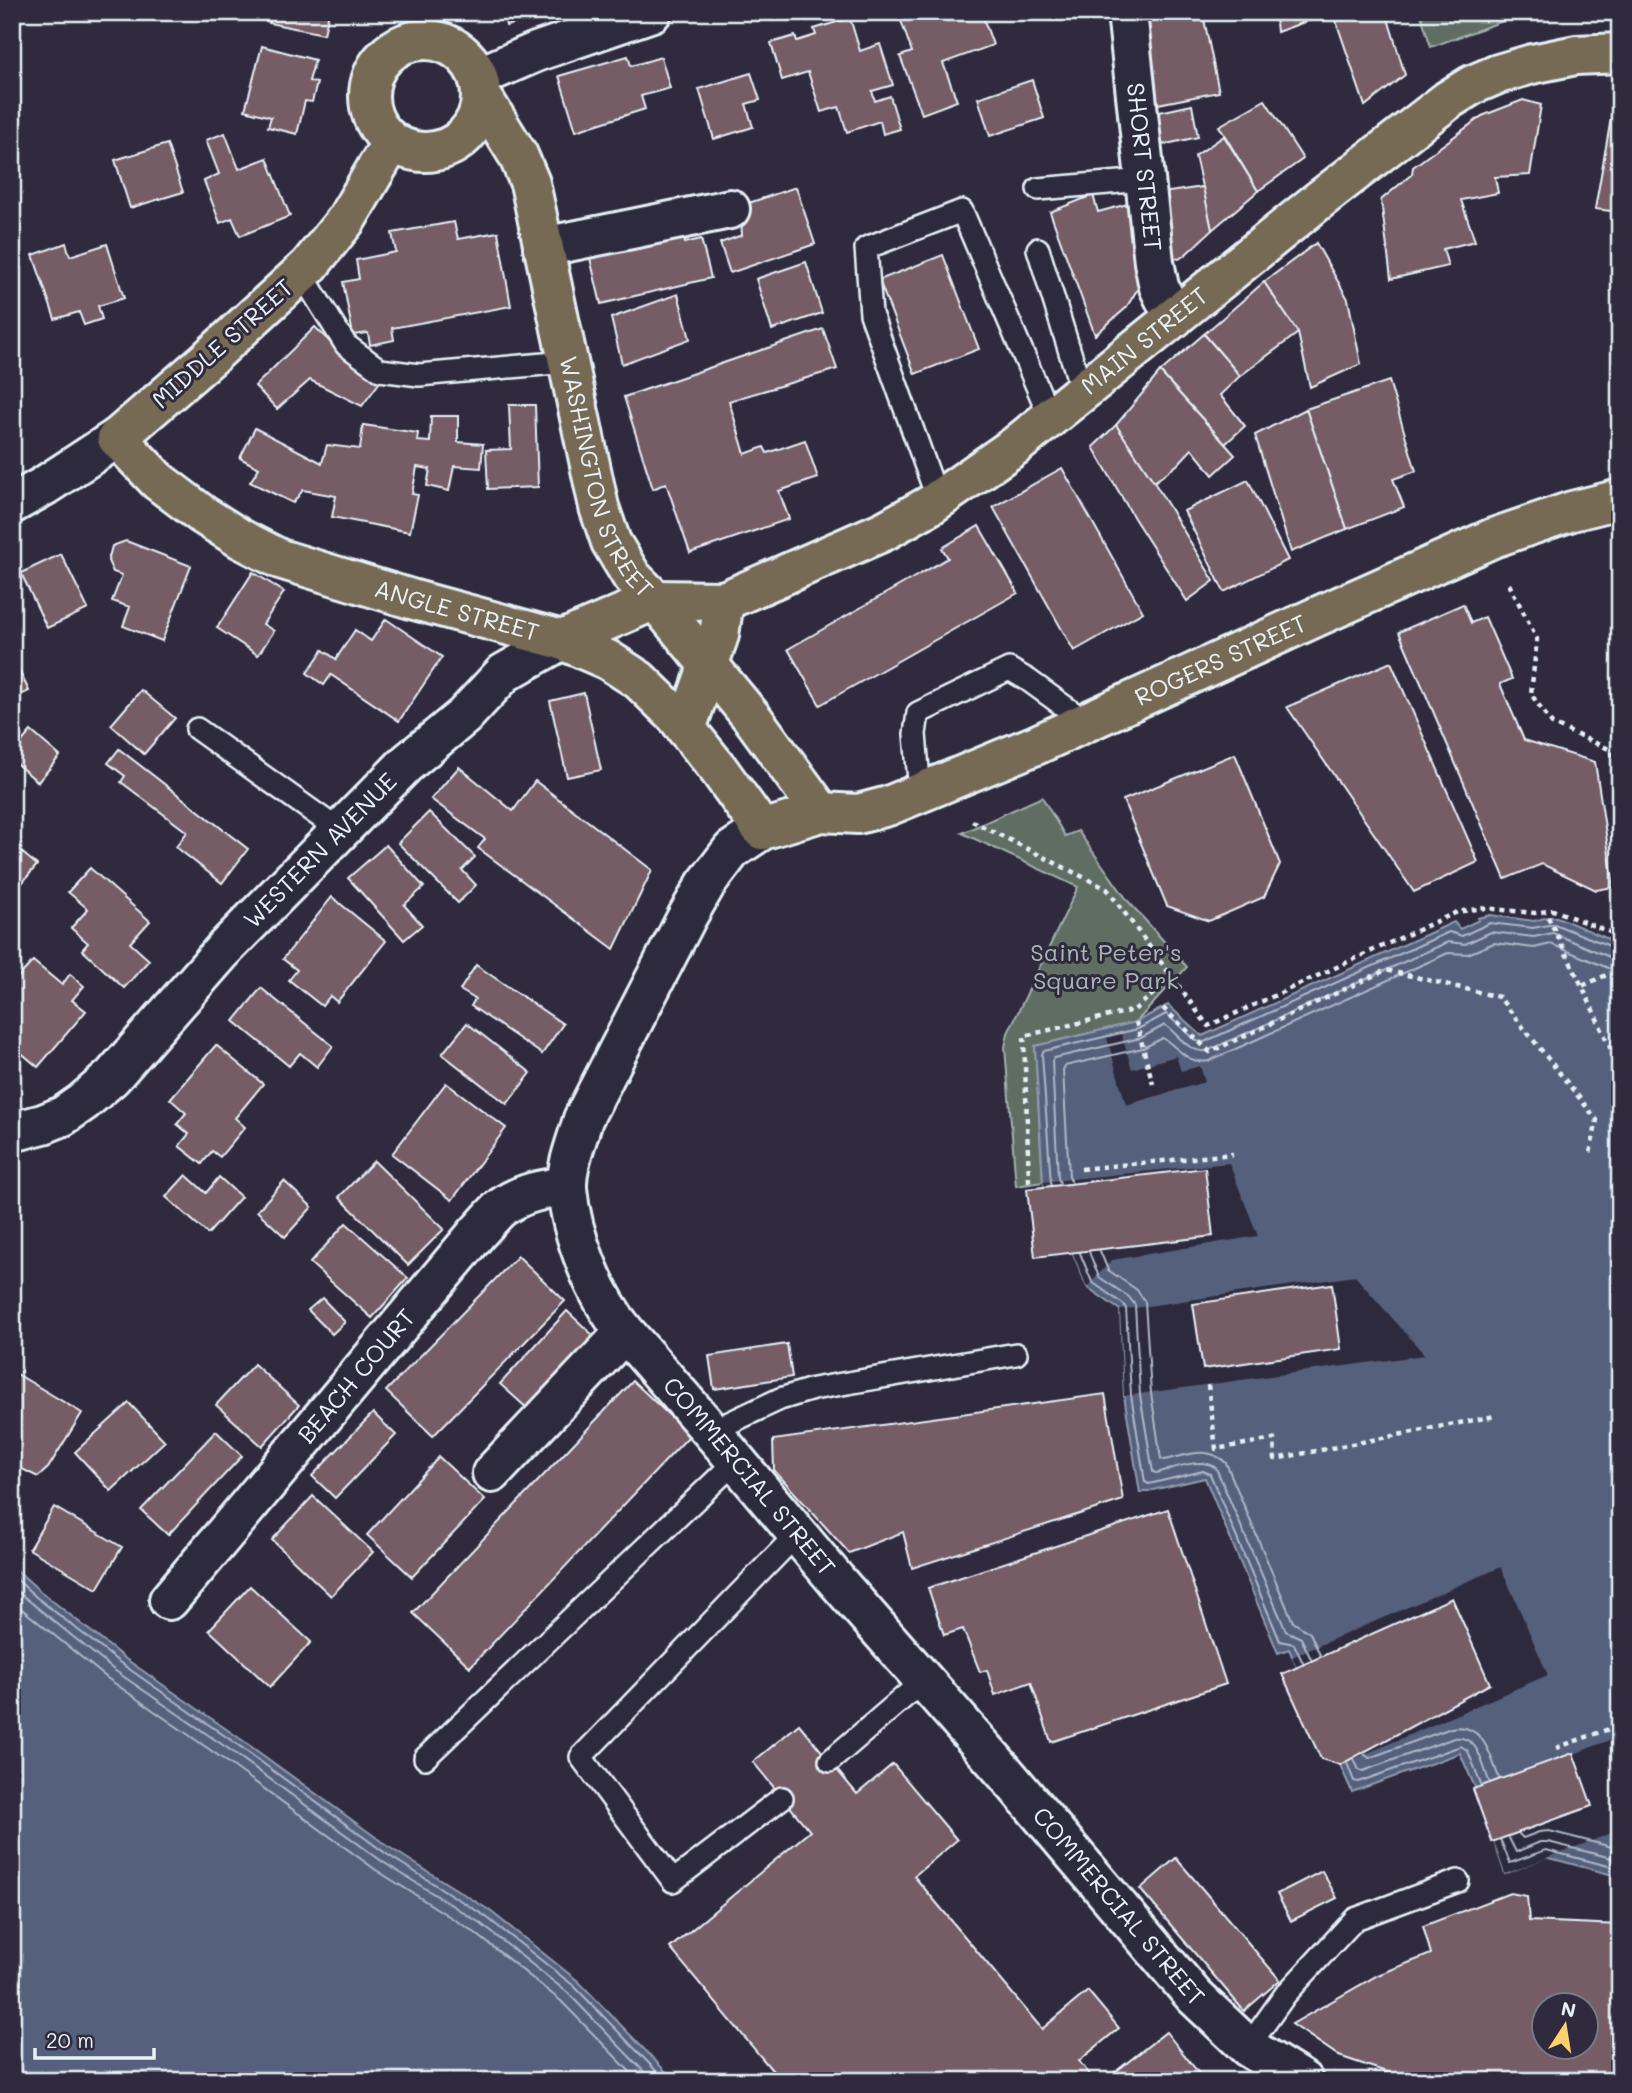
<svg xmlns="http://www.w3.org/2000/svg" width="1632" height="2093" font-family="Mali,sans-serif">
<rect width="100%" height="100%" fill="#2f2a3d"/>
<filter id="ink" filterUnits="userSpaceOnUse"><feTurbulence type="fractalNoise" baseFrequency=".0143" numOctaves="2"/><feDisplacementMap in="SourceGraphic" scale="14" xChannelSelector="R" yChannelSelector="G"/><feConvolveMatrix kernelMatrix="1 2 1 2 8 2 1 2 1" color-interpolation-filters="sRGB"/></filter>
<g filter="url(#ink)">
<g fill="#5e6d64" stroke="#a3afae" stroke-width="2">
<polygon points="1420,12 1514,12 1514,17 1431,47"/>
<polygon points="1042,797 1065,836 1078,831 1128,901 1187,967 1136,1022 1035,1046 1043,1182 1016,1186 1005,1047 1008,1033 1078,887 962,833"/>
</g>
<g fill="#55617d" stroke="#909bae" stroke-width="2">
<polygon points="1490,915 1534,921 1548,917 1557,917 1620,944 1620,1877 1546,1857 1505,1874 1477,1792 1460,1753 1352,1792 1289,1649 1278,1653 1205,1478 1140,1493 1124,1396 1120,1310 1087,1287 1043,1182 1035,1046 1136,1022 1168,1005 1202,1036 1454,922 1460,929 1479,920 1478,918"/>
<polygon points="12,1566 40,1591 123,1657 242,1740 392,1849 489,1910 578,1981 675,2081 12,2081"/>
</g>
<g fill="#2f2a3d">
<polygon points="1121,1033 1132,1069 1176,1056 1181,1071 1200,1066 1205,1082 1126,1105 1107,1038"/>
<polygon points="1229,1163 1258,1236 1112,1260 1087,1287 1043,1182"/>
<polygon points="1355,1276 1425,1355 1124,1396 1120,1310"/>
<polygon points="1501,1567 1548,1675 1340,1765 1292,1657"/>
<polygon points="1620,1736 1620,1830 1505,1874 1477,1792"/>
</g>
<g fill="none" stroke-linecap="round" stroke-linejoin="round">
<g stroke="#adb7c7" stroke-width="2">
<path d="M1071,1182l-2,-6 -6,-106 2,-4 78,-18 20,-10c16,10 25,27 46,23l239,-108 20,1 26,-11 40,5 17,-4 57,24 12,1"/>
<path d="M1060,1183l-2,-5 -6,-117 2,-3 87,-20 24,-13c13,9 23,28 42,26l241,-109 17,2 26,-12 43,5 19,-4 59,25 8,1"/>
<polyline points="1051,1184 1042,1054 1044,1051 1138,1029 1166,1014 1197,1041 1204,1042 1449,932 1462,936 1490,923 1533,928 1554,924 1620,950"/>
<path d="M1100,1251l8,19 29,20 8,12 6,91 10,66 4,1c21,-5 44,-15 61,3l67,159 17,11 10,22"/>
<path d="M1089,1252l10,25 30,20 6,8 5,90 13,77 3,1c17,-4 45,-17 60,-5l70,163 15,7 10,21"/>
<polyline points="1080,1253 1092,1282 1123,1304 1126,1308 1131,1395 1145,1482 1149,1484 1203,1471 1210,1474 1280,1641 1294,1644 1303,1663"/>
<polyline points="12,1575 36,1597 119,1662 238,1745 388,1855 485,1916 574,1986 666,2081"/>
<polyline points="12,1587 114,1670 233,1752 383,1862 480,1923 568,1993 653,2081"/>
<polyline points="12,1601 107,1678 226,1761 376,1870 474,1932 561,2001 639,2081"/>
<path d="M1364,1754l5,4 82,-30c32,-6 39,26 48,50"/>
<path d="M1354,1759l5,11 4,1 91,-33c24,-4 28,26 35,43"/>
<polyline points="1347,1763 1354,1781 1358,1782 1461,1746 1468,1751 1481,1784"/>
<polyline points="1519,1834 1523,1838 1539,1832 1549,1831 1620,1849"/>
<polyline points="1509,1838 1516,1852 1540,1842 1548,1842 1620,1860"/>
<polyline points="1501,1841 1510,1863 1546,1850 1620,1869"/>
</g>
</g>
<g fill="#745c65" stroke="#e8f1f8" stroke-width="2" fill-rule="evenodd">
<polygon points="271,12 329,12 324,34 269,23"/>
<polygon points="503,12 557,12 506,26"/>
<polygon points="898,12 981,12 993,45 943,63 957,101 922,114 900,56 912,52"/>
<polygon points="1174,12 1195,12 1197,21 1204,19 1219,92 1158,104 1144,18"/>
<polygon points="1275,12 1332,12 1277,32"/>
<polygon points="1333,12 1386,12 1405,75 1365,106"/>
<polygon points="1514,12 1552,12 1514,17"/>
<polygon points="850,18 860,51 880,44 893,85 872,91 875,101 890,96 900,129 883,134 880,121 847,132 839,107 821,112 808,72 782,80 771,43 795,36 797,41 816,35 814,29"/>
<polygon points="262,46 315,60 309,81 317,83 312,102 305,101 297,134 268,127 271,117 245,110"/>
<polygon points="628,56 631,66 661,57 670,88 641,96 645,109 576,131 559,76"/>
<polygon points="751,73 760,100 746,104 753,127 714,139 699,89"/>
<polygon points="1032,80 1044,118 990,136 978,98"/>
<polygon points="1616,90 1620,91 1620,226 1618,212 1595,209"/>
<polygon points="1265,100 1303,159 1258,191 1219,126"/>
<polygon points="1523,100 1541,105 1530,175 1495,177 1498,193 1461,200 1475,241 1443,249 1448,266 1391,279 1381,200 1412,174 1413,167 1482,116"/>
<polygon points="1192,105 1198,137 1162,145 1155,113"/>
<polygon points="225,133 239,169 267,158 290,216 240,236 232,218 220,223 204,181 219,174 206,140"/>
<polygon points="1224,136 1258,191 1212,230 1195,156"/>
<polygon points="167,144 183,192 130,208 115,160"/>
<polygon points="796,187 815,244 730,273 720,243 742,235 740,206"/>
<polygon points="1203,187 1212,230 1185,255 1179,259 1171,257 1162,193"/>
<polygon points="1093,195 1098,212 1135,202 1140,285 1126,308 1095,335 1050,212"/>
<polygon points="454,222 458,239 498,232 511,306 392,328 394,340 370,345 368,333 353,335 343,282 359,279 356,260 396,252 392,233"/>
<polygon points="1620,230 1620,263 1614,262"/>
<polygon points="682,231 685,243 701,239 711,278 601,304 589,254"/>
<polygon points="66,243 70,256 107,244 124,298 98,306 102,319 84,325 79,312 55,319 33,255"/>
<polygon points="1316,243 1348,299 1361,364 1310,387 1298,333 1264,282"/>
<polygon points="943,255 979,349 915,374 879,280"/>
<polygon points="806,262 822,313 772,330 756,279"/>
<polygon points="1264,282 1298,333 1240,376 1204,334"/>
<polygon points="678,294 690,339 622,364 611,318"/>
<polygon points="315,327 340,352 382,379 362,406 310,380 277,409 255,386"/>
<polygon points="823,329 837,369 729,401 745,454 764,447 767,453 805,440 818,478 779,491 789,519 690,553 666,483 653,489 624,397"/>
<polygon points="1204,334 1240,376 1220,395 1245,426 1225,444 1160,372"/>
<polygon points="1160,372 1235,455 1213,475 1192,449 1177,465 1154,482 1116,425"/>
<polygon points="1389,381 1416,471 1393,479 1404,507 1347,529 1306,409"/>
<polygon points="509,405 535,405 538,487 488,489 486,450 511,449"/>
<polygon points="1306,409 1347,529 1291,552 1255,435"/>
<polygon points="431,416 458,416 458,442 483,444 481,468 454,466 449,491 427,486 430,469 417,467 412,494 418,495 410,532 332,517 336,496 303,490 293,503 250,482 259,468 240,458 255,428 322,463 327,445 360,449 363,425 418,433 417,441 430,442"/>
<polygon points="1116,425 1154,482 1214,581 1187,601 1134,518 1093,447"/>
<polygon points="1062,468 1143,612 1074,651 993,507"/>
<polygon points="1248,480 1288,560 1224,592 1184,511"/>
<polygon points="979,526 1018,593 820,705 788,649 948,558 942,548"/>
<polygon points="126,541 191,566 162,641 123,626 130,607 112,601 122,575 113,572 108,561 112,546"/>
<polygon points="61,554 88,609 47,628 21,573"/>
<polygon points="253,572 284,592 263,624 274,631 258,655 217,628"/>
<polygon points="1463,604 1471,623 1485,617 1512,679 1500,684 1524,740 1595,762 1614,887 1596,890 1542,864 1505,879 1399,632"/>
<polygon points="386,619 442,657 399,721 331,675 324,685 307,673 323,650 336,659 355,630 371,641"/>
<polygon points="12,655 29,691 12,699"/>
<polygon points="1391,662 1478,862 1414,892 1287,707"/>
<polygon points="141,690 175,718 144,754 111,725"/>
<polygon points="584,693 601,770 567,777 550,701"/>
<polygon points="31,731 60,756 38,782 12,760 12,753"/>
<polygon points="119,749 248,849 222,883 176,847 187,832 121,782 125,776 108,763"/>
<polygon points="1235,754 1280,864 1264,897 1209,921 1167,906 1123,800"/>
<polygon points="459,767 513,811 535,781 652,870 614,949 478,848 485,839 431,799"/>
<polygon points="429,812 475,857 462,870 476,885 458,903 398,843"/>
<polygon points="12,844 37,865 12,895"/>
<polygon points="386,845 424,887 404,905 422,925 404,940 348,878"/>
<polygon points="90,868 150,921 130,943 149,960 124,988 82,950 88,943 71,928 88,909 68,892"/>
<polygon points="332,897 386,941 337,1002 330,996 322,1006 289,980 297,970 283,959"/>
<polygon points="33,961 62,985 70,974 84,986 72,1000 86,1011 38,1067 12,1045 12,984"/>
<polygon points="476,965 563,1024 542,1054 471,1006 475,999 460,990"/>
<polygon points="261,988 333,1046 317,1067 300,1053 289,1066 234,1021"/>
<polygon points="467,1023 531,1073 507,1104 442,1054"/>
<polygon points="216,1045 263,1084 235,1118 245,1127 220,1157 212,1151 202,1164 179,1146 189,1134 177,1124 186,1113 170,1099"/>
<polygon points="446,1083 506,1128 452,1200 392,1154"/>
<polygon points="374,1161 444,1229 408,1265 339,1197"/>
<polygon points="1205,1168 1213,1236 1035,1257 1027,1189"/>
<polygon points="186,1175 206,1193 219,1177 241,1197 208,1234 166,1197"/>
<polygon points="284,1181 312,1207 285,1237 257,1211"/>
<polygon points="346,1223 408,1278 372,1318 310,1263"/>
<polygon points="518,1256 565,1301 433,1436 386,1391"/>
<polygon points="1332,1284 1341,1349 1203,1369 1193,1304"/>
<polygon points="322,1298 345,1322 332,1334 308,1310"/>
<polygon points="567,1311 596,1338 529,1410 500,1384"/>
<polygon points="787,1344 792,1377 714,1389 709,1356"/>
<polygon points="254,1364 299,1405 262,1446 216,1405"/>
<polygon points="12,1371 82,1413 48,1468 38,1477 12,1464"/>
<polygon points="633,1381 690,1435 470,1667 413,1613"/>
<polygon points="1105,1394 1123,1500 912,1568 903,1532 849,1553 774,1470 773,1440"/>
<polygon points="129,1403 165,1441 111,1491 75,1452"/>
<polygon points="373,1413 396,1435 335,1498 312,1476"/>
<polygon points="216,1431 242,1456 168,1535 141,1510"/>
<polygon points="439,1457 485,1500 412,1577 367,1535"/>
<polygon points="313,1496 373,1552 331,1596 272,1540"/>
<polygon points="54,1507 122,1547 97,1589 29,1549"/>
<polygon points="1168,1509 1226,1684 1051,1742 1031,1682 995,1695 987,1670 980,1672 963,1629 944,1635 928,1588"/>
<polygon points="250,1586 311,1642 270,1687 209,1630"/>
<polygon points="1452,1598 1490,1684 1340,1765 1321,1759 1282,1674"/>
<polygon points="799,1724 857,1794 893,1764 957,1840 914,1876 1042,2029 1088,1991 1119,2028 1079,2061 1095,2081 781,2081 670,1948 810,1831 753,1762"/>
<polygon points="1573,1753 1592,1806 1492,1842 1473,1789"/>
<polygon points="1176,1858 1280,1980 1244,2011 1140,1889"/>
<polygon points="1322,1871 1337,1898 1291,1921 1277,1894"/>
<path d="M1510,1893l17,3 2,25 91,4v156h-207l-74,-25 -47,-32 86,-49 53,-21 -8,-28zM1544,2006h42v42h-42z"/>
<polygon points="1166,2032 1205,2081 1121,2081 1114,2073"/>
</g>
<g fill="none" stroke-linecap="round" stroke-linejoin="round">
<g stroke="#e8f1f8" stroke-width="26">
<g id="service">
<polyline points="1038,189 1144,180"/>
<polyline points="1038,249 1082,391"/>
<polyline points="301,273 346,345 380,370 419,375 567,362"/>
<polyline points="938,500 871,314 866,248 962,211 1050,417"/>
<polyline points="197,729 340,831"/>
<polyline points="920,793 915,734 918,713 1009,669 1028,680 1086,722"/>
<polyline points="712,1431 780,1399 813,1389 1016,1354"/>
<polyline points="425,1758 736,1461"/>
<polyline points="830,1761 924,1680"/>
<polyline points="782,1798 673,1881 581,1757 797,1534"/>
<polyline points="1248,2047 1285,1995 1355,1919 1458,1881"/>
</g>
</g>
<g stroke="#e8f1f8" stroke-width="44">
<g id="minor">
<path id="s1" d="M1127,12l27,250 5,25 15,31"/>
<polyline points="478,77 536,52 652,12"/>
<polyline points="543,247 730,209"/>
<path id="s2" d="M762,830l-30,20 -26,34 -19,33 -104,202c-6,22 -17,46 -16,69 4,47 28,108 58,144l93,107 118,141 171,195 187,221 54,51 55,34"/>
<polyline points="492,1473 625,1332"/>
<path id="s3" d="M169,1600l309,-368c8,-8 15,-18 24,-25 19,-14 42,-18 65,-21"/>
</g>
</g>
<g stroke="#e8f1f8" stroke-width="44">
<polyline id="tertiary" points="12,504 44,486 117,438"/>
</g>
<g stroke="#e8f1f8" stroke-width="44">
<g id="secondary">
<path id="s4" d="M12,1132l31,-8 20,-8 20,-14 29,-25 114,-130 180,-183 58,-48 40,-43 58,-33"/>
</g>
</g>
<g stroke="#e8f1f8" stroke-width="44">
<g id="primary">
<circle cx="425" cy="96" r="56"/>
<path id="s5" d="M481,95l37,60 12,28 69,324 12,35 21,35 23,23 99,120 67,92"/>
<path id="s6" d="M392,142l-46,78 -37,46 -101,93 -91,79 41,43 45,34 38,24 39,20 131,40 151,41 46,20 31,20 37,36 43,54 43,60 59,-18 37,2 30,-8 148,-61 280,-128 177,-79 79,-27 48,-12"/>
<path id="s7" d="M562,640l93,-40 69,1 160,-70 48,-27 83,-58 303,-245 130,-101 24,-15 26,-11 34,-10 44,-9 44,-2"/>
<polyline points="686,729 719,635 724,601"/>
</g>
</g>
<g stroke="#e8f1f8" stroke-width="4.5" stroke-dasharray="5 5" stroke-linecap="butt">
<polyline points="1509,584 1537,639 1531,694 1552,724 1609,749 1620,764"/>
<polyline points="972,821 1107,889 1208,1026 1457,912 1484,908 1535,913 1553,910 1620,936"/>
<polyline points="1548,917 1582,986"/>
<polyline points="1163,1008 1210,1052 1386,970 1499,997 1597,1120 1590,1153"/>
<polyline points="1136,1022 1153,1084"/>
<polyline points="1619,1067 1582,986 1620,969"/>
<polyline points="1081,1169 1233,1154"/>
<polyline points="1029,1182 1024,1036 1134,1010 1172,978"/>
<polyline points="1208,1385 1216,1449 1274,1439 1275,1459 1495,1416"/>
<polyline points="1556,1748 1620,1725"/>
</g>
<use href="#service" stroke="#2f2a3d" stroke-width="21"/>
<use href="#minor" stroke="#2f2a3d" stroke-width="38"/>
<use href="#tertiary" stroke="#2f2a3d" stroke-width="38"/>
<use href="#secondary" stroke="#2f2a3d" stroke-width="38"/>
<use href="#primary" stroke="#766a55" stroke-width="38"/>
</g>
</g>
<g text-anchor="middle" stroke-width="6" stroke-linejoin="round" paint-order="stroke">
<g font-size="24" fill="#e8f1f8" stroke="#2f2a3d">
<text dy="8" stroke="none"><textPath href="#s1" startOffset="156">SHORT STREET</textPath></text>
<text dy="8" stroke="none"><textPath href="#s7" startOffset="668">MAIN STREET</textPath></text>
<text transform="translate(223 344) rotate(-42)" y="8">MIDDLE STREET</text>
<text dy="8" stroke="none"><textPath href="#s5" startOffset="406">WASHINGTON STREET</textPath></text>
<text dy="8" stroke="none"><textPath href="#s6" startOffset="796">ANGLE STREET</textPath></text>
<text dy="8" stroke="none"><textPath href="#s6" startOffset="1680">ROGERS STREET</textPath></text>
<text dy="8" stroke="none"><textPath href="#s4" startOffset="424">WESTERN AVENUE</textPath></text>
<text dy="8" stroke="none"><textPath href="#s3" startOffset="292">BEACH COURT</textPath></text>
<text dy="8" stroke="none"><textPath href="#s2" startOffset="763">COMMERCIAL STREET</textPath></text>
<text dy="8" stroke="none"><textPath href="#s2" startOffset="1330">COMMERCIAL STREET</textPath></text>
</g>
<g font-size="24" fill="#aab6b5" stroke="#2f2a3d">
<text x="1106" y="961">Saint Peter's<tspan x="1106" dy="28">Square Park</tspan></text>
</g>
</g>
<rect width="1632" height="2093" fill="none" stroke="#2f2a3d" stroke-width="42"/>
<rect x="21" y="21" width="1590" height="2051" fill="none" stroke="#e8f1f8" stroke-width="2.5" filter="url(#ink)"/>
<g transform="translate(1565 2026) rotate(12)"><circle r="33" fill="#2f2a3d" stroke="#797a88" stroke-width="2"/>
<path d="M0-5L12 26L0 18L-12 26Z" fill="#ffd166"/>
<text y="-10" font-size="19" font-weight="bold" text-anchor="middle" fill="#e8f1f8">N</text>
</g>
<path d="M35 2048v10h119v-10" fill="none" stroke="#e8f1f8" stroke-width="3.5"/>
<text x="46" y="2048" font-size="21" fill="#e8f1f8" stroke="#2f2a3d" stroke-width="5" paint-order="stroke">20 m</text>
</svg>
